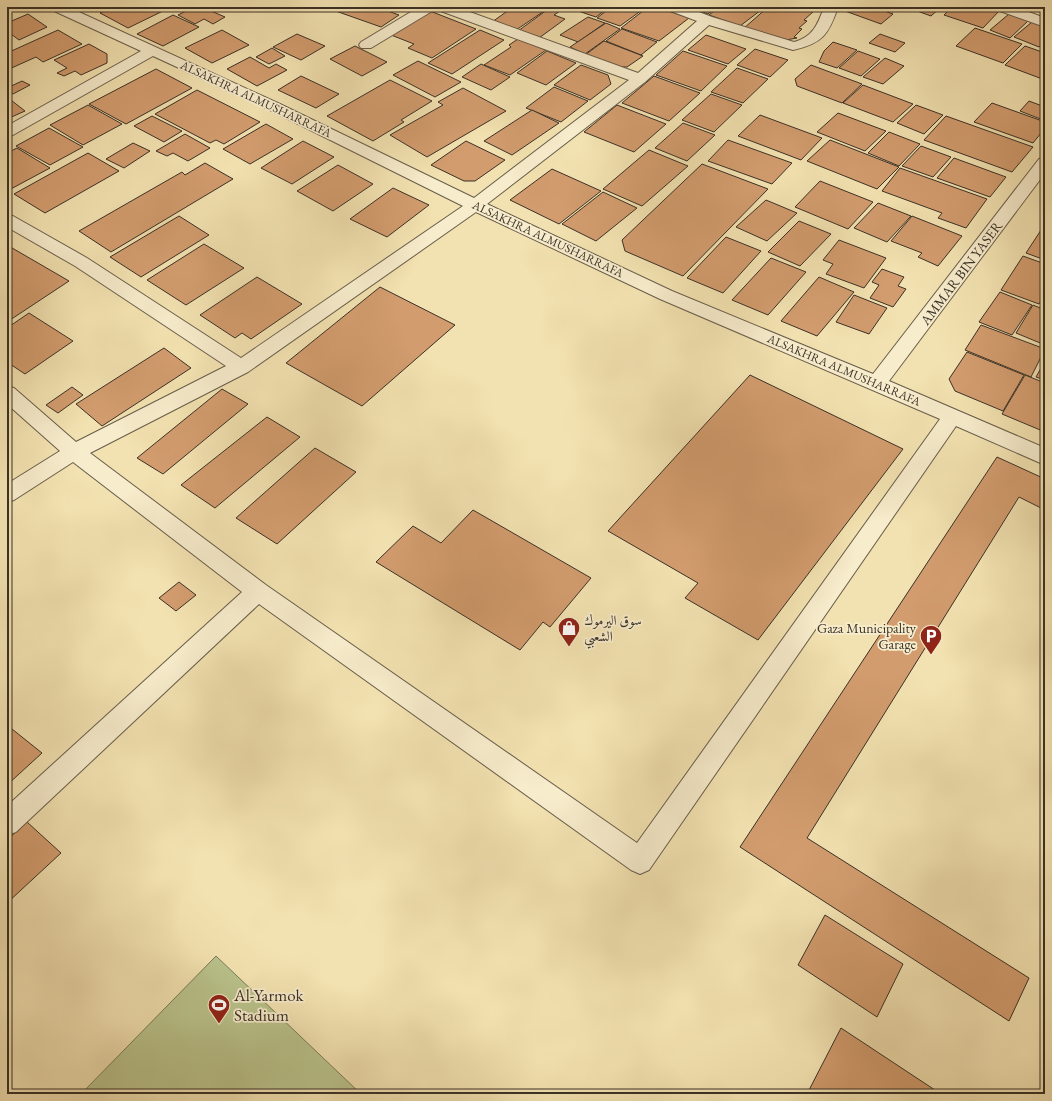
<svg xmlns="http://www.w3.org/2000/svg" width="1052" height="1101" font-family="'EB Garamond',Amiri,serif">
<rect width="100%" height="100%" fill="#f3e2b1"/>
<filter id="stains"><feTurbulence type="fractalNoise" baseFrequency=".005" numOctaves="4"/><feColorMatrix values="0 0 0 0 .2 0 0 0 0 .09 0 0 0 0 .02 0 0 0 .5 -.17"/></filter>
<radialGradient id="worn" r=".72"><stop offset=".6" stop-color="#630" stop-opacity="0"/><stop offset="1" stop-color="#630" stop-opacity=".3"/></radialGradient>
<polygon fill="#bac38c" stroke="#7a7a5a" points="216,956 361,1094 81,1094"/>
<g fill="#d29c6e" stroke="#3a3127">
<polygon points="112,7 159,7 165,10 128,28 100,13"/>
<polygon points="194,7 202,7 225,17 213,24 204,19 195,24 178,15"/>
<polygon points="334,7 377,7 399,15 381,27 330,9"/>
<polygon points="513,7 550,7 516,30 492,22"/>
<polygon points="551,7 560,11 554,15 565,19 539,38 518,31"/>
<polygon points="571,7 609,7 596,17 569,8"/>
<polygon points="611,7 646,7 620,26 597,18"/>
<polygon points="648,7 657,7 689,18 659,41 621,28"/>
<polygon points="689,7 717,7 708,14"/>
<polygon points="719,7 765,7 740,26 709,15"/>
<polygon points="768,7 801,7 814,11 804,20 807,21 799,28 802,29 794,37 797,38 780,41 743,29"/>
<polygon points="850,7 873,7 893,14 881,24 845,11"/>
<polygon points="879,7 898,7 893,12"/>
<polygon points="906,7 941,7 931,16"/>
<polygon points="952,7 994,7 1001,9 983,28 944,15"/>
<polygon points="430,11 476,29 432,58 408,48 414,44 391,35"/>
<polygon points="28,14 47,27 19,40 11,34 7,36 7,23"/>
<polygon points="1009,14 1029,20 1010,38 990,30"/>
<polygon points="173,15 199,27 163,46 137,34"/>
<polygon points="588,17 605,23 578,42 560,35"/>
<polygon points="1032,22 1045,27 1045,42 1039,47 1014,37"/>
<polygon points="606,23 620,29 585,54 570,47"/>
<polygon points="975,28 1022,44 1003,63 956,46"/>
<polygon points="622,29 657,42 641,55 606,41"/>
<polygon points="58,30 82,44 43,62 36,57 7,70 7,53"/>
<polygon points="222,30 249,45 212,63 185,48"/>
<polygon points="480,30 504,40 452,74 428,63"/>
<polygon points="297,34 325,46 301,60 273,47"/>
<polygon points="880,34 905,43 895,52 869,43"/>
<polygon points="706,35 746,49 728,64 688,50"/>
<polygon points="518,39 546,50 510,75 484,65 511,47 509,45"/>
<polygon points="604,41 643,56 627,67 616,67 585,55"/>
<polygon points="833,42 857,50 837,68 819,62 824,51"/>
<polygon points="89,44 107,54 107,63 81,75 75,71 64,76 57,73 67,68 54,60"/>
<polygon points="355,46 387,62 362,76 330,59"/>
<polygon points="1025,46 1045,53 1045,80 1005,65"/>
<polygon points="272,48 285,56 269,64 256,57"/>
<polygon points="755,49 788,60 770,77 737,65"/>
<polygon points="547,51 576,63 546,85 517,73"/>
<polygon points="683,51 727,66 701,91 656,75"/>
<polygon points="858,51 880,59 861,76 839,68"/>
<polygon points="250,57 269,68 276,64 287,70 257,86 227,69"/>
<polygon points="885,58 904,66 883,84 863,77"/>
<polygon points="418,61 461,82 435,97 393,75"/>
<polygon points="481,64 510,77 491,90 462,77"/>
<polygon points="581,65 608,75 611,84 590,100 554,85"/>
<polygon points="811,65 862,84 842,103 797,86 795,79"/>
<polygon points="737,68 768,79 743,103 711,92"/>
<polygon points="156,69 192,88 126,124 89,104"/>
<polygon points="301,76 339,94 316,108 278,90"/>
<polygon points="654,76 700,93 669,121 622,103"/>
<polygon points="390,80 432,101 401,120 404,122 373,141 327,116"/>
<polygon points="22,81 30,85 13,94 7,90 7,88"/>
<polygon points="863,85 913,104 893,122 843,103"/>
<polygon points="554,87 588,101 561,122 526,108"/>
<polygon points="463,88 506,111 427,157 390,135 443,105 438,102"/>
<polygon points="197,90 260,122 224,144 216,140 210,143 155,114"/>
<polygon points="711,94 742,105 714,132 682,120"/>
<polygon points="7,97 25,111 7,119"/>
<polygon points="1029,101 1045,107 1045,118 1043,120 1020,111"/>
<polygon points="992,103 1045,122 1045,128 1033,143 974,122"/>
<polygon points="88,105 122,124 83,145 50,125"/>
<polygon points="617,105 666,124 634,152 584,132"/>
<polygon points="916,105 943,115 924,134 897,123"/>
<polygon points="532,110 559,123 512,155 484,141"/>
<polygon points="838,113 886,131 865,151 817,132"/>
<polygon points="760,115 822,138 801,160 738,136"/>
<polygon points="152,116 182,131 164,142 134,126"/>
<polygon points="946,116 1033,147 1012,172 924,140"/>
<polygon points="683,123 715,135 687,161 655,148"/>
<polygon points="266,124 293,139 250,164 223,149"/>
<polygon points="49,128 83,147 50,165 16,146"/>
<polygon points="889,132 920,144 899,166 868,153"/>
<polygon points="185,134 210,148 188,161 173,153 167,156 156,151"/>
<polygon points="728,140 792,163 772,184 708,161"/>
<polygon points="830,140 899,167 877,189 807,161"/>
<polygon points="303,141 334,157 292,184 261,168"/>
<polygon points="466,141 505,160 475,181 464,181 431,165"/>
<polygon points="133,143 150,151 124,168 106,159"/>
<polygon points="921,146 951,157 933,177 902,166"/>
<polygon points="17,148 50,168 7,191 7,153"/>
<polygon points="649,150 688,166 642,206 603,189"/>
<polygon points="88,153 119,171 45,213 14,194"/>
<polygon points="954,158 1006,177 990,197 937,178"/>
<polygon points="205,163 233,179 111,252 79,231 182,172 185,175"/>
<polygon points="702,164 768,189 683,276 625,251 622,240"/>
<polygon points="338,165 373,184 333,211 297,191"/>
<polygon points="900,168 987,199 966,228 938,218 942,213 882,191"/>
<polygon points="552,169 601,191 559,224 510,200"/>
<polygon points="820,181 873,202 848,229 795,207"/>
<polygon points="393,188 429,205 387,237 350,219"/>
<polygon points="603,192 637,208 596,241 562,224"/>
<polygon points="766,200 797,213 767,241 736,227"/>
<polygon points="878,203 911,216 887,242 854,228"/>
<polygon points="179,216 209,235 141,277 110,257"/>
<polygon points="912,216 962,236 938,266 918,257 922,253 891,241"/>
<polygon points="799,221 831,234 800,266 768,252"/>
<polygon points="1045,224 1045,260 1026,253"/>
<polygon points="726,237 761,251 723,293 687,278"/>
<polygon points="839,240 886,258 864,288 826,274 833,264 823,260"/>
<polygon points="204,244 244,268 186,305 147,280"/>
<polygon points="7,245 69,281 7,322"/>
<polygon points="1023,256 1045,264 1045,294 1039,304 1001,290"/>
<polygon points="771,258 806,272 768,315 732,300"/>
<polygon points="882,269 904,277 898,286 906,289 893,307 870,298 879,285 872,282"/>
<polygon points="257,277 302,304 251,339 242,333 235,338 200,315"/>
<polygon points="819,277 854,292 817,336 781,321"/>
<polygon points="380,287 455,325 362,406 286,363"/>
<polygon points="1000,292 1032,305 1012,335 979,322"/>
<polygon points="854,295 887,308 869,334 836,322"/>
<polygon points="1033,305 1045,310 1045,345 1016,333"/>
<polygon points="29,313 73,341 25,374 7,362 7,328"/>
<polygon points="981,325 1045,349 1031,377 965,350"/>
<polygon points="164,348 191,368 102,426 76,404"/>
<polygon points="967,352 1024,375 1003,411 955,391 949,379"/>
<polygon points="1045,361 1045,380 1036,377"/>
<polygon points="750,375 903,449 758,640 685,598 698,583 608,531"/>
<polygon points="1025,375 1045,383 1045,432 1002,414"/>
<polygon points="72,387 83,395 58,413 46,405"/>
<polygon points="222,389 248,404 163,474 137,458"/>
<polygon points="267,417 300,437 215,508 181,485"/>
<polygon points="315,448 356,472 277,544 236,518"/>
<polygon points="997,457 1045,479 1045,510 1019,497 807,838 1029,978 1009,1021 740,847"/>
<polygon points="473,510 591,578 550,627 543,622 520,650 376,562 413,526 441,543"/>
<polygon points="179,582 196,595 176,611 159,598"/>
<polygon points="7,725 42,753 7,785"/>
<polygon points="27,822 61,853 7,903 7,840"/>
<polygon points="825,915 903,964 877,1017 798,965"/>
<polygon points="841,1028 941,1094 807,1094"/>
</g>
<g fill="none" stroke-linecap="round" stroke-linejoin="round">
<g stroke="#685d4a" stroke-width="2">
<g id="street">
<path d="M50,7h18l212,97 194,94 155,-118 -191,-70 -2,-3h20l182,66 59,-52 -29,-11 -2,-3h20l26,10 82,25c19,-5 24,-18 30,-35h14c-9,27 -16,37 -45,43l-84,-25 -64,57 -158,122 185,87 201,83 166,-215 6,-2v16l-156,208 156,67v17l-89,-39 -307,444 -9,4 -9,-4 -372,-266 -243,228 -9,3v-29l235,-214 -169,-130 -59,38 -7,2v-18l53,-33 -53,-47v-18l7,2 62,54 150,-76 -151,-100 -68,-39v-12l6,1 74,42 154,100 222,-152 -193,-96 -117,-54 -140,79 -6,2v-11l134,-75 -89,-41zM476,212l184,87 280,120 -303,424 -371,-258 -176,-132 158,-81z"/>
<polygon points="419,7 436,7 434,10 371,48 361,48 359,45 361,42"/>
<polygon points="995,7 1015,7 1045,18 1045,27 997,10"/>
</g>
</g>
<use href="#street" fill="#f7eccc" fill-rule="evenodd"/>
</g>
<defs>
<g id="shop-pin" transform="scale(1.15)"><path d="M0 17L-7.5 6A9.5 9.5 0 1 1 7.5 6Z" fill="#8f2418" stroke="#f7eccc"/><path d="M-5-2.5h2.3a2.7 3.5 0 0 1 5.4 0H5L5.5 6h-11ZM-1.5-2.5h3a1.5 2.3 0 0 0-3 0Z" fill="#fff"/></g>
<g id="parking-pin" transform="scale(1.15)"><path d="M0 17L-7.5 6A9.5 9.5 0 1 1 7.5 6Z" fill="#8f2418" stroke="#f7eccc"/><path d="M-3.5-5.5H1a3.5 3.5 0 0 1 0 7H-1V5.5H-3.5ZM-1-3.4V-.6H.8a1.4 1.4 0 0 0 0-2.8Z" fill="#fff"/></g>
<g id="stadium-pin" transform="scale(1.15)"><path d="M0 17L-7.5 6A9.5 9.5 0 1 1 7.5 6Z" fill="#8f2418" stroke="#f7eccc"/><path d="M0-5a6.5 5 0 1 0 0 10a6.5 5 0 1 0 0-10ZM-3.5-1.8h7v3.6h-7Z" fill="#fff"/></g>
</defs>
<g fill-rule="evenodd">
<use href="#shop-pin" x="569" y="628"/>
<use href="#parking-pin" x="931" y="636"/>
<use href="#stadium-pin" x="219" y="1005"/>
</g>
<g text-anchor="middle" stroke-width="3.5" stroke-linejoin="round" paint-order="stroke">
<g font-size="12" fill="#3a3127" stroke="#f7eccc">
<text transform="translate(256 99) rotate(25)" y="4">ALSAKHRA ALMUSHARRAFA</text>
<text transform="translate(548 239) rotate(25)" y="4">ALSAKHRA ALMUSHARRAFA</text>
<text transform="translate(844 370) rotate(23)" y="4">ALSAKHRA ALMUSHARRAFA</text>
</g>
<g font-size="14" fill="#3a3127" stroke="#f7eccc">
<text transform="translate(961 273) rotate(-53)" y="5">AMMAR BIN YASER</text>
</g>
<g font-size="14" fill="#3a3127" stroke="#f7eccc" text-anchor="start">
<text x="584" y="625">سوق اليرموك<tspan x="584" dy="16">الشعبي</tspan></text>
<text x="916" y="633" text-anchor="end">Gaza Municipality<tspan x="916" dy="16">Garage</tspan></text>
</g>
<g font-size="17" fill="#3a3127" stroke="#f7eccc" text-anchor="start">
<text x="234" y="1001">Al-Yarmok<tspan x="234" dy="20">Stadium</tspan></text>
</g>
</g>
<rect width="1052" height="1101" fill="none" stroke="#f3e2b1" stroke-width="24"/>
<rect x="8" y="8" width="1036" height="1085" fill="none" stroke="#3a3127" stroke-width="2"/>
<rect x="12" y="12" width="1028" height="1077" fill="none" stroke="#3a3127"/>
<rect width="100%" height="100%" filter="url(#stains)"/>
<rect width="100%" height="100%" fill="url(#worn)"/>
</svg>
